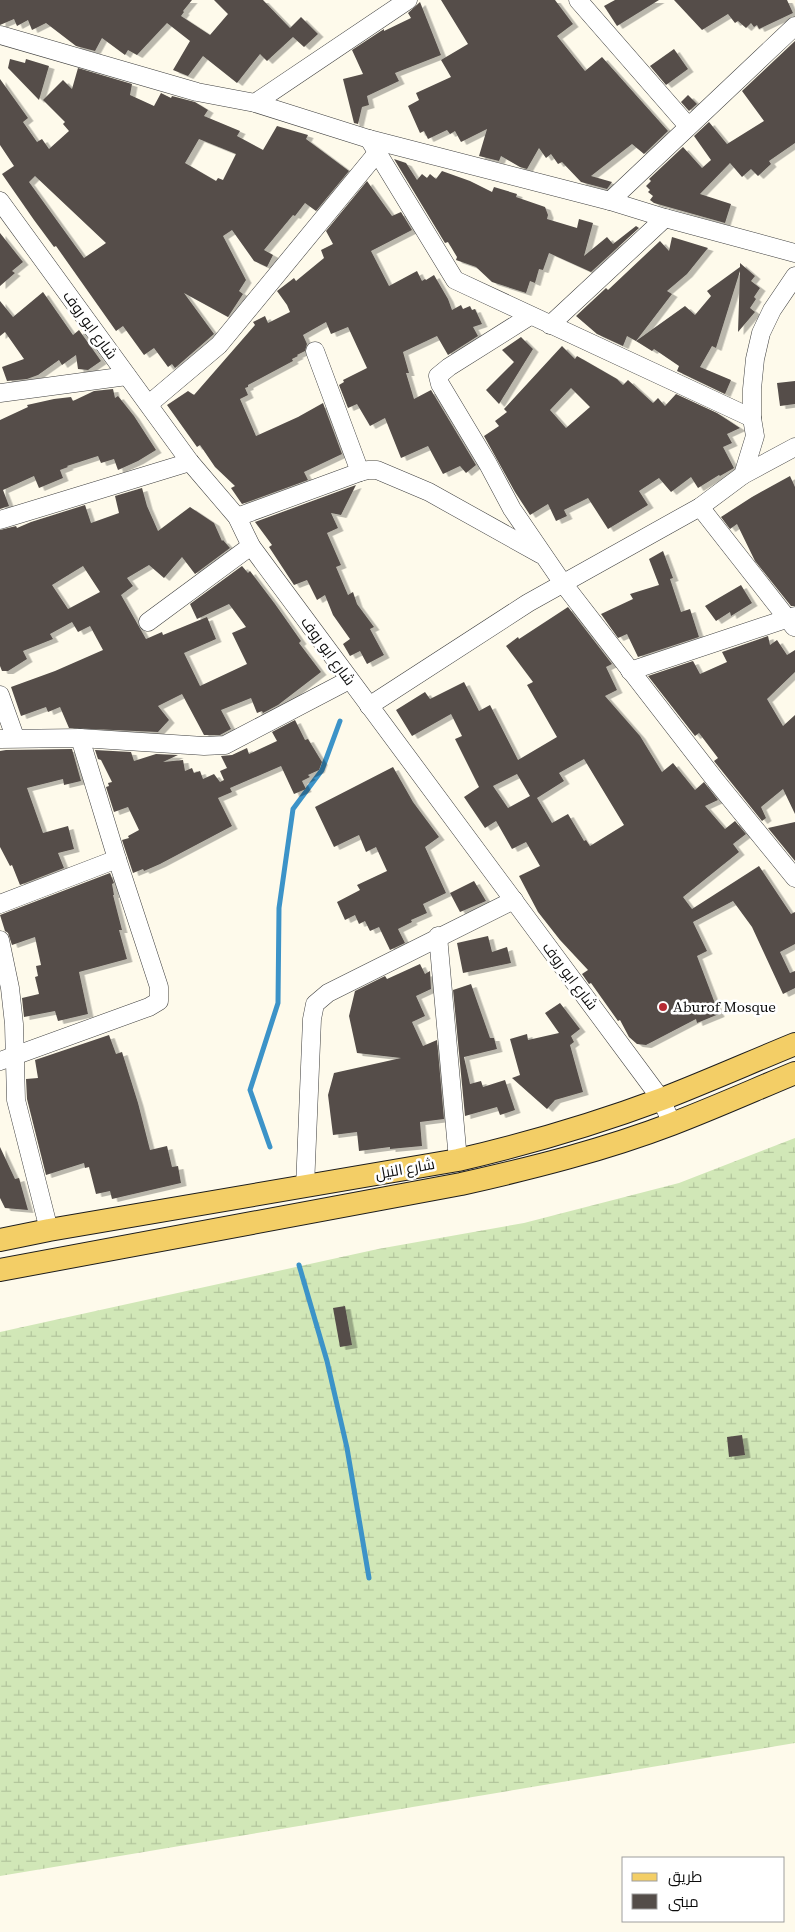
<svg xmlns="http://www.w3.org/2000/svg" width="795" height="1932" font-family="'Source Serif 4',Cairo,serif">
<defs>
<pattern id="wetland-marsh" width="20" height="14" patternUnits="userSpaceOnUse" patternTransform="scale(1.25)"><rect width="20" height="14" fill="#d1e7b7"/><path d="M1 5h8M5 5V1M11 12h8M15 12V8" fill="none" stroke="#b2c59c"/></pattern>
<filter id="shadow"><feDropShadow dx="5.5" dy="3" stdDeviation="0" flood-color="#0004"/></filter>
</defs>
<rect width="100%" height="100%" fill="#fefaeb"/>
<polygon fill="url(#wetland-marsh)" points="795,1138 795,1743 0,1876 0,1332 378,1249 524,1223 679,1183"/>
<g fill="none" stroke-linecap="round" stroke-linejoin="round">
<g stroke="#3c93c8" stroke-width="5">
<polyline points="270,1147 250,1090 278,1003 279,908 293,809 322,770 340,721"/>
<polyline points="299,1265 327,1361 347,1448 369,1578"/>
</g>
</g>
<g fill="#544d49" fill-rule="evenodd" filter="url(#shadow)">
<polygon points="0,0 192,0 183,11 184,12 181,16 210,35 228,14 214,0 263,0 290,28 301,17 318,34 304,47 293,37 267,61 260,54 237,83 203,56 188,76 173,70 190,41 167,23 137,55 128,50 125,55 102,38 95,51 76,46 46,23 32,30 28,20 17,26 14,19 0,25"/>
<polygon points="441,0 555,0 573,24 557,36 585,71 602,57 668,131 644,154 632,144 591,176 612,182 607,189 581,182 562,162 558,164 551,154 546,158 539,148 527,169 520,167 501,156 499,161 479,156 487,129 461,142 455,131 450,134 447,130 428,139 424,131 420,133 408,106 419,100 416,93 451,77 441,60 468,44"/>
<polygon points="615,0 659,0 617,26 604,6"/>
<polygon points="674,0 787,0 793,13 759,29 757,25 754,27 751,23 746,28 738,21 735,23 728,14 702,30"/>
<polygon points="420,2 441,55 395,73 399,81 367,96 369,105 362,107 358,124 354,123 343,79 363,74 352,50 384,29 384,31 411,18 408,13"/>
<polygon points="795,41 795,143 769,161 771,164 758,176 751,169 742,177 730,163 700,194 731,204 725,223 654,203 650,200 653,196 648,192 650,190 646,186 651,181 649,179 683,147 702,168 711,160 694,136 709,122 727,144 764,121 742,91"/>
<polygon points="674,49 688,69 666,85 650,66"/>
<polygon points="10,59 25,63 26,59 49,66 39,100 8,68"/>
<path d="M78,68l54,16 -2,11 24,11 7,-13 10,5 1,-2 23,6 13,8 -4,6 36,15 -3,5 26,14 14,-24 31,9 -2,4 43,32 -33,40 -11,-8 -10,13 -2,-1 -29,35 9,5 -6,12 -13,-6 -22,-31 -9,6 23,44 -7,11 4,3 -15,23 -44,-24 30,41 -39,34 -3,-4 -4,3 -14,-19 -10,7 -21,-29 -7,5 -60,-85 -2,1 -20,-27 -32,-46 12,-8 -14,-21v-66l28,39 -5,4 14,20 5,-3 7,10 20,-18 -6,-7 2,-2 -22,-22 20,-20 9,9zM199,139l37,15 -13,26 -5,-2 -2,3 -31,-18zM35,176l71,67 -22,15 -55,-76z"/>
<polygon points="688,95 697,104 689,111 681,102"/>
<polygon points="394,159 406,163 417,180 422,174 427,178 430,174 436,179 442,171 470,181 492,192 494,187 517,194 516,197 545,207 548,215 547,219 577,228 579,219 593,223 584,256 607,237 613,244 636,226 639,228 591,272 549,253 543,270 539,269 535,283 530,281 526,293 492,282 476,267 456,260 457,257 448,242 445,243"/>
<polygon points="367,181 392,216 401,212 412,230 371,251 389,286 417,271 422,281 425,279 426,280 434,275 448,299 452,310 461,305 463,309 470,306 472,310 475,309 482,324 473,327 478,336 448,355 437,336 403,352 409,373 406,373 414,399 431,390 476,465 466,473 460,466 443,474 428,446 401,458 385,418 370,426 357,404 348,408 339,385 344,382 343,380 367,368 348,327 331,334 326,322 303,335 307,344 305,351 297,355 298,356 292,359 293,361 248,385 248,387 245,388 248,395 240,399 256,436 298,417 323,403 342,454 304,472 308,480 242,504 231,488 235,486 215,467 200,445 197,447 167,405 188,391 194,395 255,325 253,322 265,316 268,323 290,312 287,305 277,291 294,278 296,281 324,258 321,250 333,244 326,231"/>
<polygon points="0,233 23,262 12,271 15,273 0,286"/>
<polygon points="672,237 708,248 687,274 667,291 672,294 636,341 627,336 623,346 597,334 576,316 606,288 608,290 660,241 669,251"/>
<polygon points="740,263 755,276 751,281 760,288 754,297 756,299 750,308 755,312 738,332 740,271 716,348 712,346 700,367 731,380 725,394 677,371 679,366 654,349 652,351 636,341 685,306 695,315 711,296 707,291 740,267"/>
<polygon points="43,292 73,335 79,330 101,361 88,370 78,369 76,355 62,365 59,360 38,375 27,379 7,381 2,367 24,359 5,332 0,336 0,301 13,317"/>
<polygon points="521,337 533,349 499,404 486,390 514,362 502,350"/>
<path d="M562,346l13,13 2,-3 40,23 6,6 5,-5 25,23 5,-5 7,8 11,-12 41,19 23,15 -13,6 5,9 -9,4 11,21 -14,8 -1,-1 -21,13 -7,-11 -20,15 -12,-14 -20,13 9,14 -40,24 -20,-31 -24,12 3,6 -11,5 -8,-17 -18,11 -15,-23 -31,-56 15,-10 -4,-5 12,-9 -3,-3zM571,388l19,19 -24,21 -16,-18z"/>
<polygon points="795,381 795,404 780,406 777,383"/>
<polygon points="113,389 115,398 118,396 134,416 156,450 138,461 118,470 114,459 101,463 98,456 67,466 68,467 60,470 63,478 39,488 34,476 3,490 9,506 0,509 0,420 28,407 27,405 54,399 71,397 73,401 94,391"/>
<polygon points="790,476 795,487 795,606 791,606 755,561 737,524 730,529 721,517 752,497"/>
<polygon points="356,485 341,515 331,513 338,528 327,533 341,565 336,567 348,595 353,592 357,604 374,627 370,629 384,655 367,664 360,651 350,656 343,644 350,639 333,615 325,595 317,600 307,580 294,585 269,547 272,545 255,522"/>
<path d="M142,488l5,18 11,25 32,-24 24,16 8,18 1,-1 7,8 -35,26 -13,-17 -18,21 -15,-13 -22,13 6,8 -12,9 25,44 16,-7 1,3 44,-18 9,22 -32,14 16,33 47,-22 -15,-31 14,-6 -17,-23 -32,15 -7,-15 52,-38 6,7 2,-2 25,33 26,37 -2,2 22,29 -43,33 -15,8 -1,-2 -5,2 -6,-15 -30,12 10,19 -11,6h-16l-22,-41 -24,12 11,14 -11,12 -89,-4 -9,-21 -12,5 -2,-5 -25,9 -10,-29 44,-16 48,-21 -13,-24 -12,6 -6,-10 -22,12 3,5 -30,12 4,8 -19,12h-6l-2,-5v-136l16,-4 1,2 14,-6 54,-17 6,18 28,-10 -4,-17zM83,566l17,26 -32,17 -16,-24z"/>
<polygon points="663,551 673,578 670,579 681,612 690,609 699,637 638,657 627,634 618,638 601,614 633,599 630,594 659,585 649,559"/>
<polygon points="741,585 752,603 731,616 730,612 716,621 705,606"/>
<path d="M568,607l44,57 -6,3 11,23 -12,6 35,40 22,36 11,-9 22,27 9,-8 14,18 -13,6 20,23 10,-8 11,13 -13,10 6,8 -56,45 9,12 67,-43 32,48 4,-2v32l-15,8 10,21 5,-2v17l-12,6 -31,-67 -19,-26 -40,21 14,29 -10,5 22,58 -22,9 -1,-4 -50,26 -9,-1 -8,-7 -9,-17 -2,1 -27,-38 -2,1 -7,-10 6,-4 -28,-30 -22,-28 -19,-36 21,-10 -14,-24 -14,7 -16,-28 -11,7 -21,-31 15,-10 -24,-48 7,-3 -11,-22 -39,22 -16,-26 29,-18 5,7 34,-17 15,29 11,-6 28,55 39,-23 -30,-52 6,-3 -27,-36 12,-9 1,2zM584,759l40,66 -34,21 -4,-6 -2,1 -16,-27 -16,9 -15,-25 27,-17 -5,-8zM517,774l13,22 -22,12 -15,-22z"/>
<polygon points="768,636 770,645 777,640 787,655 795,650 795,672 767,699 783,726 795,715 795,814 783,789 761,807 766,818 762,821 714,761 718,758 699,733 695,736 648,676 693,661 700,674 727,662 722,652"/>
<polygon points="295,720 305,740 308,739 322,762 319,770 308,775 310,777 302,781 306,789 294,794 281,766 230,788 232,792 218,798 232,826 160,864 144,871 143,869 133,873 122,840 129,838 128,836 139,830 128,807 114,812 106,787 109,786 108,783 112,782 101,760 98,759 95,750 131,752 134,761 156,754 178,755 163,762 183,760 185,771 192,768 194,773 200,771 203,779 214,774 220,782 224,780 220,771 227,768 221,756 232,755 247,748 249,754 277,741 272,732"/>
<polygon points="72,749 81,781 64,785 63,779 27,788 43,833 68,826 74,849 58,853 64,868 20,885 12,865 10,866 0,847 0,751 6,750"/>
<polygon points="393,767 413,802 439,837 425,847 446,893 423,904 427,913 411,920 412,922 398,929 405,943 390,950 379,927 370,931 365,921 359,924 355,915 345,920 337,902 360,890 357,885 387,871 376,847 366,852 359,835 334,847 315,807"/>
<polygon points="795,822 795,861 768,828"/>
<polygon points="110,873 114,883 112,884 114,895 113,895 122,930 119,930 127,959 79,972 88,1014 58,1021 55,1011 24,1017 22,998 39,994 35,977 38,976 36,966 41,965 35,937 12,945 8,933 5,931 0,915"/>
<polygon points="474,881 486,901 460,912 450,893"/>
<polygon points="488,936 492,952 507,947 511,963 463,973 457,943"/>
<polygon points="420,964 425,974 430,971 431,989 416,996 425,1016 412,1022 423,1046 437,1040 444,1119 420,1122 422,1146 390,1149 390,1147 359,1151 357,1132 333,1135 328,1095 334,1073 401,1058 357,1053 349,1016 355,991 385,976 387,979"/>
<polygon points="471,984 490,1038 494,1038 497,1049 464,1057 470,1084 481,1081 483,1087 505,1080 515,1110 500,1115 497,1107 465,1116 453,990"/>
<polygon points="560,1003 580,1029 571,1036 574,1042 570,1045 583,1092 555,1100 547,1109 512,1078 520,1075 510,1039 527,1034 528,1040 559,1033 545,1013"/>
<polygon points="109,1035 116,1054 122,1052 138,1103 150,1150 167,1146 172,1167 178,1166 181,1183 112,1199 110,1191 96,1194 89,1167 85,1168 84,1163 46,1175 27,1099 26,1079 38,1078 35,1060"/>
<polygon points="0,1147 15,1179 19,1178 28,1210 5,1208 0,1198"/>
<polygon points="345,1306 352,1345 340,1347 333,1308"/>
<polygon points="742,1435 745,1455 729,1457 727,1437"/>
</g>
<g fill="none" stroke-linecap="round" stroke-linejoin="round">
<g stroke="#3f3f3f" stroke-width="19">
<g id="minor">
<polyline points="578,0 688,126"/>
<polyline points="0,35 197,92 255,103 369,139 610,201 665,218 795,253"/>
<polyline points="255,103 408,0"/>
<polyline points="369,139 455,280 752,418"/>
<polyline points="0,201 190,462 237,517 251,546 661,1099 672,1124"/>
<polyline points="610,201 795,26"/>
<polyline points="530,316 449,367 438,376 440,384 488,464 512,509 562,582 716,781 795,878"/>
<polyline points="550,325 665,218"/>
<polyline points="315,351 360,472"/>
<polyline points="0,393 127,376"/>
<polyline points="149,404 219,345 377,153"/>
<polyline points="743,475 795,447"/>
<polyline points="700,507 794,627"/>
<polyline points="237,517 360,472 368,470 377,470 429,492 540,554"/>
<polyline points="0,520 190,462"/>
<polyline points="148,622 251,546"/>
<polyline points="630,671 795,616"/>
<polyline points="0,695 15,737"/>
<polyline points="369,706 528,603 700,507 743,475 755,436 752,418 752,389 755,359 761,333 772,310 795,276"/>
<polyline points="0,739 80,738 204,746 225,745 349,680"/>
<polyline points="0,904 117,859"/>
<polyline points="438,936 458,1160"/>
<polyline points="0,940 10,988 14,1024 16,1100 49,1230"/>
<polyline points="0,1061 149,1007 159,1001 159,987 117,859 80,738"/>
<polyline points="305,1187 312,1019 315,1004 328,993 514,900"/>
</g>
</g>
<g stroke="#1d1d1d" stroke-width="24">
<g id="major">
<path d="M0,1240l49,-10 409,-70c69,-16 137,-36 204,-61 44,-17 89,-37 133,-55"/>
<path d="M0,1270l461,-86c71,-16 143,-34 211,-60 42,-16 82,-34 123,-51"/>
</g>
</g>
<use href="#minor" stroke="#fff" stroke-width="18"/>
<use href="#major" stroke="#f3ce66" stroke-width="22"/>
</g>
<circle fill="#b62a33" stroke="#fff" stroke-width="2" cx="663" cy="1007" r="5"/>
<g text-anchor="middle" stroke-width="5" stroke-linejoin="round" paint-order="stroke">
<g font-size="15" fill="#0c0c0c" stroke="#fff">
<text transform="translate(90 325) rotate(54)" y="5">شارع ابو روف</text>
<text transform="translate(328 651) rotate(54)" y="5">شارع ابو روف</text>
<text transform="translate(570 976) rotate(53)" y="5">شارع ابو روف</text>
<text transform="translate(405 1169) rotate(-10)" y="5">شارع النيل</text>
</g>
<g font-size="15" fill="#0c0c0c" stroke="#fff" text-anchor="start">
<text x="673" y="1012">Aburof Mosque</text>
</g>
</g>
<rect x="622" y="1857" width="162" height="65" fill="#ffffff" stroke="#9e9e9e"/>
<rect x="632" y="1873" width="25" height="8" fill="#f3ce66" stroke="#9e9e9e"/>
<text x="668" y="1882" font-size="15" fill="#0c0c0c">طريق</text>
<rect x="632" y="1894" width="25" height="15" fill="#544d49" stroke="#9e9e9e"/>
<text x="668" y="1907" font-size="15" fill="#0c0c0c">مبنى</text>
</svg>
